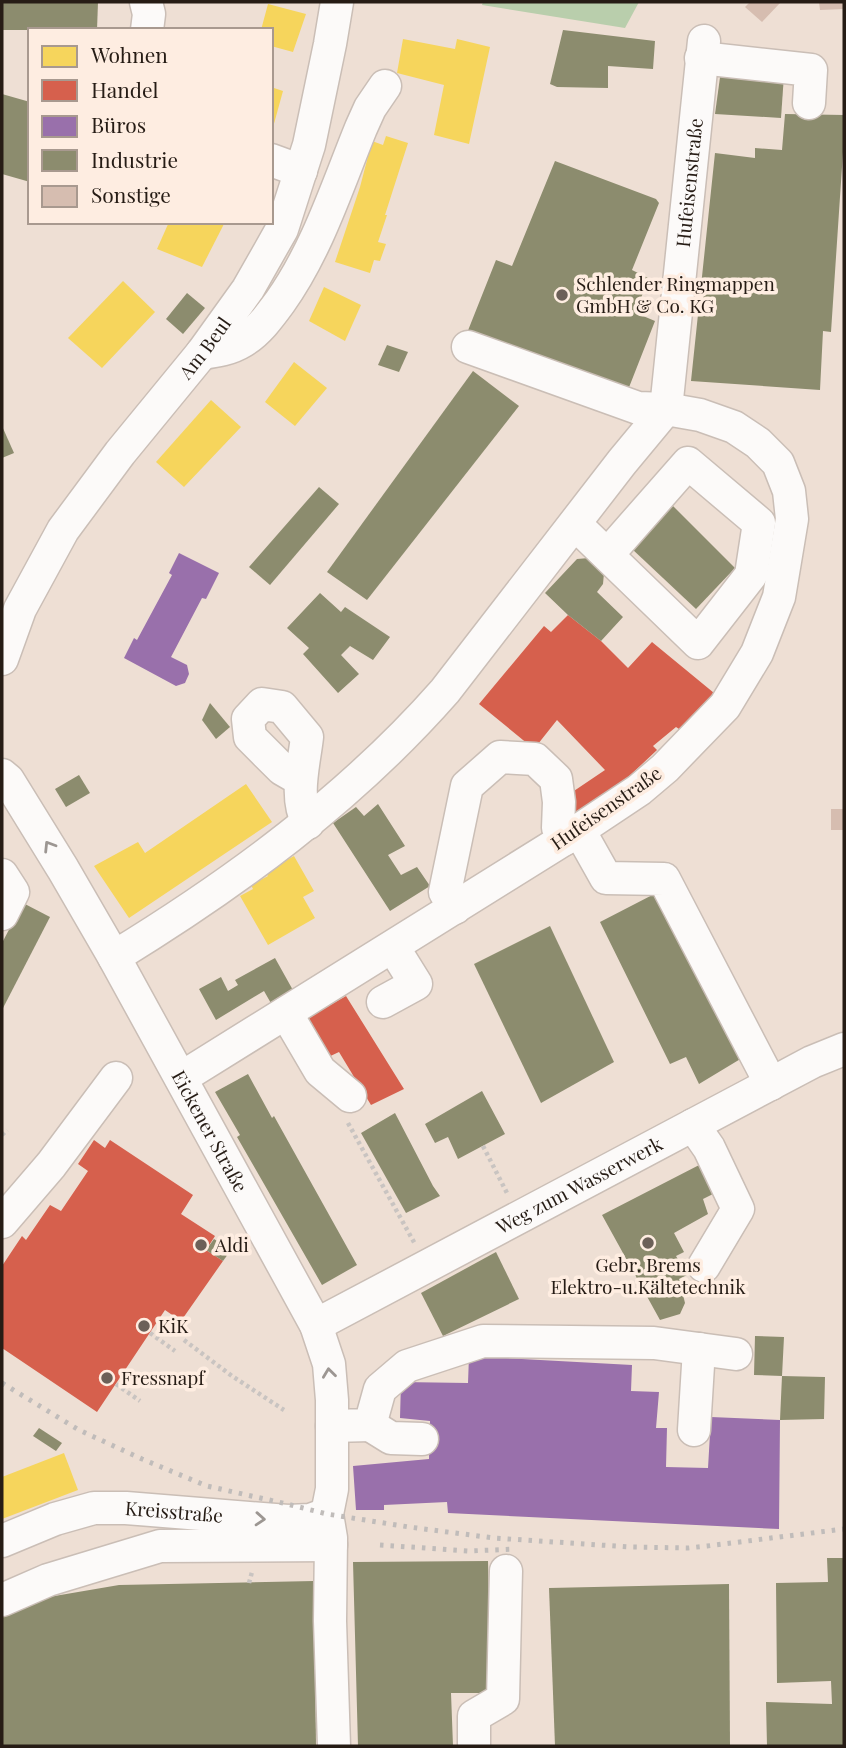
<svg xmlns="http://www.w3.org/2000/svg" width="846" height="1748" font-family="'Playfair Display',serif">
<rect width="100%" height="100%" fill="#eedfd4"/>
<polygon fill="#b9ceac" points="483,2 639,2 625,28 482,5"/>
<g fill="#f6d55c">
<polygon points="268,4 306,14 293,52 271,46 271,30 261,30"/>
<polygon points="403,39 455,49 457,39 490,47 469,144 434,135 444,85 397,73"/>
<polygon points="271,87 283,91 272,131 271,131"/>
<polygon points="386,136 408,143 385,215 387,215 378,242 386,244 380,261 374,260 370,273 335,262 360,187 372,141 383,145"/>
<polygon points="169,222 225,222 202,267 157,249"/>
<polygon points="123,281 155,312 102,368 68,338"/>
<polygon points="324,287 361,305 345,341 309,321"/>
<polygon points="294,362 327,388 295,426 265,402"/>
<polygon points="211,400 241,427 184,487 156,462"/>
<polygon points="246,784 272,822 129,918 94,866 138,842 145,853"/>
<polygon points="294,856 314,891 303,897 315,918 268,945 240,896 253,889 251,885 268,876 265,872"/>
<polygon points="64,1453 78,1490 2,1519 2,1477"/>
</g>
<g fill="#d6604d">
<polygon points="568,615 601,641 628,668 652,642 714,693 682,731 676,727 653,746 657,750 622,783 579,815 565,797 605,770 557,720 534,749 479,704 544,626 551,632"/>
<polygon points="346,996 404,1089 371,1105 339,1052 324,1059 302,1021"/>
<polygon points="94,1140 105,1148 110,1140 193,1195 181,1214 215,1236 206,1250 223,1261 181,1321 165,1310 97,1412 2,1348 2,1266 22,1236 26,1240 50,1205 61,1211 88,1171 78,1164"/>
</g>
<g fill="#9970ab">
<polygon points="179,553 219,573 206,599 202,598 171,657 187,665 189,674 185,683 176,686 124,658 134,638 137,640 172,575 169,573"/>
<polygon points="469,1356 632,1365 631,1391 659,1392 656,1428 667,1428 666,1467 708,1468 711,1417 780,1420 779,1529 448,1513 447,1502 384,1505 384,1510 356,1510 353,1466 429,1459 430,1421 400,1418 401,1382 468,1383"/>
</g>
<g fill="#8c8c6e">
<polygon points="2,2 98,2 97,30 2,30"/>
<polygon points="563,30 655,41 653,69 608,66 608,88 557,87 550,84"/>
<polygon points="721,70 784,75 781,118 715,114"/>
<polygon points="2,94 30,102 30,182 2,174"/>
<polygon points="785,114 844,115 844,137 831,332 823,331 820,390 691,381 715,153 755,158 755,148 782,150"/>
<polygon points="555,161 656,199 659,203 632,270 648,278 636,313 655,321 626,395 467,333 496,260 512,266"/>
<polygon points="187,293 205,308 183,334 166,319"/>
<polygon points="387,345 408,352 399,372 378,365"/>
<polygon points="473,371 519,406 367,600 327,572"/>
<polygon points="2,426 14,453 2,458"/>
<polygon points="319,487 339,504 270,585 249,567"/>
<polygon points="673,506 735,568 696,609 631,548"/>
<polygon points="589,558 604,573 603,584 597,592 623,617 601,641 568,615 545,593 577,559"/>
<polygon points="320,593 341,612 345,607 390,637 373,660 350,646 341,655 359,674 338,693 303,654 309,648 287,628"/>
<polygon points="210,703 230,727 216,739 202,720"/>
<polygon points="79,775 90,793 66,807 55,789"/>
<polygon points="378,804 405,846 388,855 401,875 417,867 430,886 390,911 333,823 356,807 364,816"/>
<polygon points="662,890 747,1055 699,1084 686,1057 670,1064 600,922"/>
<polygon points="23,903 50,917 2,1010 2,943"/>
<polygon points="550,926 614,1062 541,1103 474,964"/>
<polygon points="275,958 294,992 272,1005 264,991 216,1020 199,989 221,977 228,991 238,985 235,980"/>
<polygon points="248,1074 272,1118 274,1116 357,1265 322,1285 237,1137 240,1135 215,1092"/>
<polygon points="482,1091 505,1134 458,1159 448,1137 435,1143 425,1124"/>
<polygon points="395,1113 433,1186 440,1196 406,1213 361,1133"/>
<polygon points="705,1162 721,1190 703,1199 708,1214 674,1233 684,1252 676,1256 687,1275 679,1279 685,1303 680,1314 660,1320 602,1215"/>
<polygon points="214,1239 231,1250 223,1261 206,1250"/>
<polygon points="496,1252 519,1299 443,1336 421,1293"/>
<polygon points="755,1336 784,1337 782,1376 825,1377 824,1419 780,1420 782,1376 754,1375"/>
<polygon points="39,1428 62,1443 56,1451 33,1436"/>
<polygon points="827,1558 844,1558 844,1746 767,1746 766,1702 832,1704 831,1681 777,1683 776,1583 828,1582"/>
<polygon points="488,1561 491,1693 451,1693 453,1746 358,1746 353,1562"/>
<polygon points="314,1581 316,1746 2,1746 2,1605 119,1585"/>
<polygon points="729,1584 730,1746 555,1746 549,1588"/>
</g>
<g fill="#d6bdb0">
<polygon points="750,2 781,2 762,22 745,7"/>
<polygon points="819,2 844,2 844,9 820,10"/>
<rect x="831" y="809" width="13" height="21"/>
</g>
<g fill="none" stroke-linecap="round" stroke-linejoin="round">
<g stroke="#cabeb6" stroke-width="35">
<g id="minor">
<polyline points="146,2 149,14 147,30"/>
<polyline points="701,58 811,70 809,103"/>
<polyline points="271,160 301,171"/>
<path id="s1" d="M468,347l170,61 28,1 38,-368"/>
<path d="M202,353c15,-2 28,-4 41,-12 15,-9 26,-24 37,-39 37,-52 57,-115 81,-174l9,-20 15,-22"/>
<polyline points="575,524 698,643 751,575 759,523 688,463 608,554"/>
<path id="s2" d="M2,659l18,-50 43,-79 57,-77 82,-100 46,-64 34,-60 27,-84 21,-101 7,-42"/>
<path id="s3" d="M2,775l6,5 55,89 51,88 202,368 13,39 3,36v89l-5,25 4,24 -1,83 4,125"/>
<path d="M301,780l-19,-11 -32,-32 -2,-18 14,-15 20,3 25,30c-3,27 -13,61 1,86"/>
<polyline points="579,830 606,878 664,879 771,1084"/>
<polyline points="2,875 13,892 2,914"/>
<polyline points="455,908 445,892 467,786 500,757 535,759 556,779 559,802 558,828 565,839"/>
<path d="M114,957c121,-74 237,-159 331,-266l177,-229 44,-53 34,6 34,12 24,16 20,20 11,28 3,28 -13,78 -22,56 -32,53 -60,62 -26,22 -60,40 -398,248"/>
<polyline points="383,1002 416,984 393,947"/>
<polyline points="286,1013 320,1071 350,1096"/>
<polyline points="693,1125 709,1148 738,1209 704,1266"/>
<polyline points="2,1222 51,1165 116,1078"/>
<path id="s4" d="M316,1325l496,-263 32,-13"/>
<polyline points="370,1425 391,1438 422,1439"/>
<polyline points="332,1426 370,1425 380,1389 407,1366 483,1341 654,1343 736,1354"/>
<polyline points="694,1430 699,1349"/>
<path id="s5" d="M2,1541l53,-22 39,-11h32l162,13 22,-1 17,-6"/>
<polyline points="2,1600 48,1580 160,1546 331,1545"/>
<polyline points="474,1746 474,1716 503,1699 506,1571"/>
</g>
</g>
<g stroke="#c9c4c1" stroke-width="4.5" stroke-dasharray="3.5 3.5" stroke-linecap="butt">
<polyline points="348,1123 415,1244"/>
<polyline points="2,1135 7,1130"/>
<polyline points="483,1146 508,1195"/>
<polyline points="231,1250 238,1253"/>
<polyline points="150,1333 175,1351"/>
<polyline points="184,1340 232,1376 284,1410"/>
<polyline points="116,1384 140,1401"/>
<polyline points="249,1583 252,1572"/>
</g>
<use href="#minor" stroke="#fcfaf9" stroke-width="32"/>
<g stroke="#c0bcba" stroke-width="5" stroke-dasharray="3.5 7" stroke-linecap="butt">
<polyline points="2,1383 79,1430 142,1459 207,1486 287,1504 327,1514 409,1527 494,1538 630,1547 688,1548 707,1546 844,1529"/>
<polyline points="380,1545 469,1551 516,1549"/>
</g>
</g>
<defs><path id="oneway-chevron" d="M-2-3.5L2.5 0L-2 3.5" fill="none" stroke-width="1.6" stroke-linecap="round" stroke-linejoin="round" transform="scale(1.75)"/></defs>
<g stroke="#9c9692">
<use href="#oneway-chevron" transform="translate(49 846) rotate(-122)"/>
<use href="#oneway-chevron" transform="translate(329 1373) rotate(-97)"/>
<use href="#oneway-chevron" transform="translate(260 1519) rotate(4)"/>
</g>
<g fill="#6c6058" stroke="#feede1" stroke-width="2.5">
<circle cx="562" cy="295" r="7"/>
<circle cx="648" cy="1243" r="7"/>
<circle cx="201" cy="1245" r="7"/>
<circle cx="144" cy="1326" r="7"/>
<circle cx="107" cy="1378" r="7"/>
</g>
<g text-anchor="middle" stroke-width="7" stroke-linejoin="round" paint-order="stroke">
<g font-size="19" fill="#261c15" stroke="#feede1">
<text dy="7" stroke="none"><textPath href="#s1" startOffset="436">Hufeisenstraße</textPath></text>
<text dy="7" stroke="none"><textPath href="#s2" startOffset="374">Am Beul</textPath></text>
<text transform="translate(606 808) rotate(-35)" y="7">Hufeisenstraße</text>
<text dy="7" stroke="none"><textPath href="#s3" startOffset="413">Eickener Straße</textPath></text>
<text dy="7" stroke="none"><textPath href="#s4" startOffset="298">Weg zum Wasserwerk</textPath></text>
<text dy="7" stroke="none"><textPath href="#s5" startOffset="178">Kreisstraße</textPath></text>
</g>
<g font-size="19" fill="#261c15" stroke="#feede1" text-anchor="start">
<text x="576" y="291">Schlender Ringmappen<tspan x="576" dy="22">GmbH &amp; Co. KG</tspan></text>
<text x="215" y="1252">Aldi</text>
<text x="648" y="1272" text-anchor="middle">Gebr. Brems<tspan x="648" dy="22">Elektro-u.Kältetechnik</tspan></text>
<text x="158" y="1333">KiK</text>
<text x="121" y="1385">Fressnapf</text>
</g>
</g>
<rect width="846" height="1748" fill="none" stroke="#261c15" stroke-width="7"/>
<rect x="28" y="28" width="245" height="196" fill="#feede1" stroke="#a8998f" stroke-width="2"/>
<rect x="42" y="46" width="35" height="21" fill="#f6d55c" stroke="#a8998f" stroke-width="2"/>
<text x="91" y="63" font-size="21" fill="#261c15">Wohnen</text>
<rect x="42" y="80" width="35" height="21" fill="#d6604d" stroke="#a8998f" stroke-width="2"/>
<text x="91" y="98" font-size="21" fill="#261c15">Handel</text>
<rect x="42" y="116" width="35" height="21" fill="#9970ab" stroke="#a8998f" stroke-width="2"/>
<text x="91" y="133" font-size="21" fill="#261c15">Büros</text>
<rect x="42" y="150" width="35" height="21" fill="#8c8c6e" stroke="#a8998f" stroke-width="2"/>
<text x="91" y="168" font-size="21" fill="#261c15">Industrie</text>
<rect x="42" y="186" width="35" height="21" fill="#d6bdb0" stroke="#a8998f" stroke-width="2"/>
<text x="91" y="203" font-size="21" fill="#261c15">Sonstige</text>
</svg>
